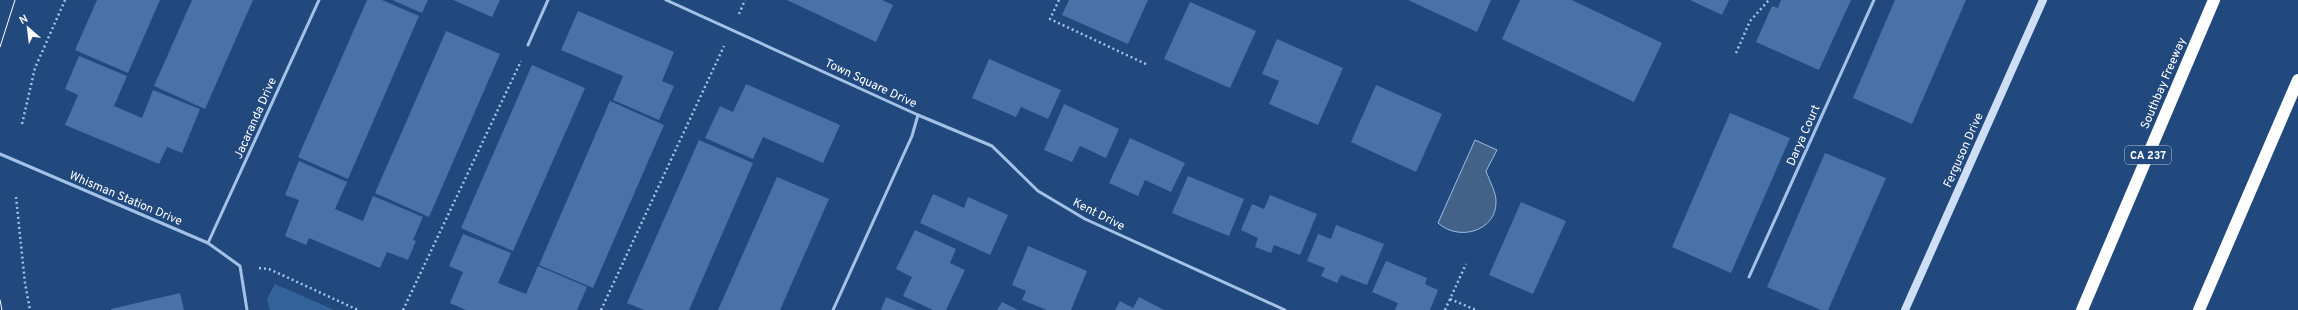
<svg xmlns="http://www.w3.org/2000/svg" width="2298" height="310" font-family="Overpass,sans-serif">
<rect width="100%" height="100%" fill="#21497d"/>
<polygon fill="#34629b" points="275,284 334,310 270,310 267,299"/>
<path fill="#446288" stroke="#98bde8" d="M1475,140l22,10 -11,21c3,9 10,21 10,30 1,30 -37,41 -58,22z"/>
<g fill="#4972a7">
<polygon points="97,0 160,0 128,73 75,50"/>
<polygon points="192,0 253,0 205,109 154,86"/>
<polygon points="367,0 382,0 419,16 348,179 298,157"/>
<polygon points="392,0 428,0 422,13"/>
<polygon points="453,0 500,0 492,17"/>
<polygon points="787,0 882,0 893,5 876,42"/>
<polygon points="1069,0 1148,0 1128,44 1062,15"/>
<polygon points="1408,0 1491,0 1477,32"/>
<polygon points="1520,0 1572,0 1662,43 1634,102 1502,39"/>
<polygon points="1690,0 1729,0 1722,15"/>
<polygon points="1781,0 1851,0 1819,70 1756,42 1772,6 1778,8"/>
<polygon points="1895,0 1966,0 1912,124 1853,98"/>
<polygon points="1190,2 1256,31 1230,88 1164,59"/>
<polygon points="578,11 674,52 662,81 674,86 659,120 613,100 623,76 561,50"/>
<polygon points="446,31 500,54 429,217 375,193"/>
<polygon points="1277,39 1343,68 1318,125 1269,104 1279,81 1262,74"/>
<polygon points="79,56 127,76 114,106 142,118 153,90 200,109 182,153 167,147 159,164 65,125 78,95 65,89"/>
<polygon points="989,59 1061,90 1048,119 1021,107 1016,117 972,98"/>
<polygon points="532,65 585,88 513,251 461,228"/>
<polygon points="746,84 840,125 823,163 763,137 753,159 705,138 720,106 733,112"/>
<polygon points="1376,85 1442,114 1416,172 1351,142"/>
<polygon points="610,101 664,125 593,288 539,265"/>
<polygon points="1064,104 1119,129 1106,158 1080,146 1072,162 1044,150"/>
<polygon points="1730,113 1790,138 1731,273 1672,247"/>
<polygon points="1130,138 1185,163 1171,192 1145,180 1138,196 1109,183"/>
<polygon points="699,140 753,163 689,310 644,310 627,303"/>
<polygon points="1825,153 1886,178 1828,310 1821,310 1767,287"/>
<polygon points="299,161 347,182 335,209 363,221 373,196 423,217 413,240 416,241 408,260 387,252 380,268 309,238 306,245 285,236 299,200 285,195"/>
<polygon points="1188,176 1244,199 1229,236 1172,213"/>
<polygon points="777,177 829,199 780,310 718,310"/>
<polygon points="933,194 964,208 968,197 1008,215 990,255 920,223"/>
<polygon points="1270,195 1317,214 1300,255 1274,245 1271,253 1255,247 1258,238 1241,230 1252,204 1264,209"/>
<polygon points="1521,202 1566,221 1533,294 1489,275"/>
<polygon points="1336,225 1384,244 1367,285 1341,275 1337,283 1321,276 1325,268 1307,261 1318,234 1331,239"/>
<polygon points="915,230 956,249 950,263 965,270 946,310 933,310 903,296 912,277 896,269"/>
<polygon points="463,234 511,253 498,283 526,294 538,266 587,287 577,310 466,310 450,303 463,272 449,266"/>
<polygon points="1028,246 1087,271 1071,310 1047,310 1022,300 1026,291 1012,285"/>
<polygon points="1386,261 1427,278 1425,284 1438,290 1430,310 1395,310 1398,303 1372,292"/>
<polygon points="180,293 184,310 111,310 111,309"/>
<polygon points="886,297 916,310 881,310"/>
<polygon points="1139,297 1164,310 1115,310 1120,301 1133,308"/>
<polygon points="1002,302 1018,310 997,310"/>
</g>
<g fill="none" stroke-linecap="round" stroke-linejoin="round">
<g stroke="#a4c2e7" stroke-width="2.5" stroke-dasharray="2 3" stroke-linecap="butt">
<polyline points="1059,0 1050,19 1148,65"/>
<polyline points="739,14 745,0"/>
<polyline points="1736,53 1750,21 1769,0"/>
<polyline points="22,124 35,68 65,0"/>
<polyline points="16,197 25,283 30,310"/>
<polyline points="259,268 269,269 358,310"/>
<polyline points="1450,299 1476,310"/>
<polyline points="403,310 521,61"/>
<polyline points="601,310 724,46"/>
<polyline points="1445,310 1466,264"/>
</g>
<g stroke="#a4c2e7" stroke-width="3">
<polyline points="666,0 918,115 912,136 833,310"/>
<polyline points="528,45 548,0"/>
<polyline points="918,115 992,146 1038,191 1085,219 1285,310"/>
<polyline points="0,154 208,243 240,266 247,310"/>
<polyline points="208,243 319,0"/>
<polyline points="1749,277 1874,0"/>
</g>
<polyline stroke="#cedff5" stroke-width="8" points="1905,310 2043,0"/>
<g stroke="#fff" stroke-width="12">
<polyline points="2082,310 2214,0"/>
<polyline points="2199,310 2298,80"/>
</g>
<g stroke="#fff" stroke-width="1">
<polyline points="0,47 15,0"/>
<polyline points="0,300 2,310"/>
</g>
</g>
<g text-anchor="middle" stroke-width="3" stroke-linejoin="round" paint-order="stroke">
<rect fill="#21497d" stroke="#bcc8d8" stroke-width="1" x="2125" y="146" width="46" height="18" rx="3"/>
<g font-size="11" font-weight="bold" fill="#fff">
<text x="2148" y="159">CA 237</text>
</g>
<g font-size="12" fill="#fff" stroke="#21497d">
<text transform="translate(871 83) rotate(25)" y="4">Town Square Drive</text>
<text transform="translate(2163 83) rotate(-67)" y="4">Southbay Freeway</text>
<text transform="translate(255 118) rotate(-66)" y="4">Jacaranda Drive</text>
<text transform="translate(1803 135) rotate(-66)" y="4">Darya Court</text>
<text transform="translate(1963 150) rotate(-66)" y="4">Ferguson Drive</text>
<text transform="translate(126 198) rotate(23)" y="4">Whisman Station Drive</text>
<text transform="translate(1099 214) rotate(27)" y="4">Kent Drive</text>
</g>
</g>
<g transform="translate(28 28) rotate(332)" stroke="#21497d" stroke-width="3" paint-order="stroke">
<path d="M0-3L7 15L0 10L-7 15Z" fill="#ffffff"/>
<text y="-6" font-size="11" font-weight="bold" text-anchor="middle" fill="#ffffff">N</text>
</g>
</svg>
